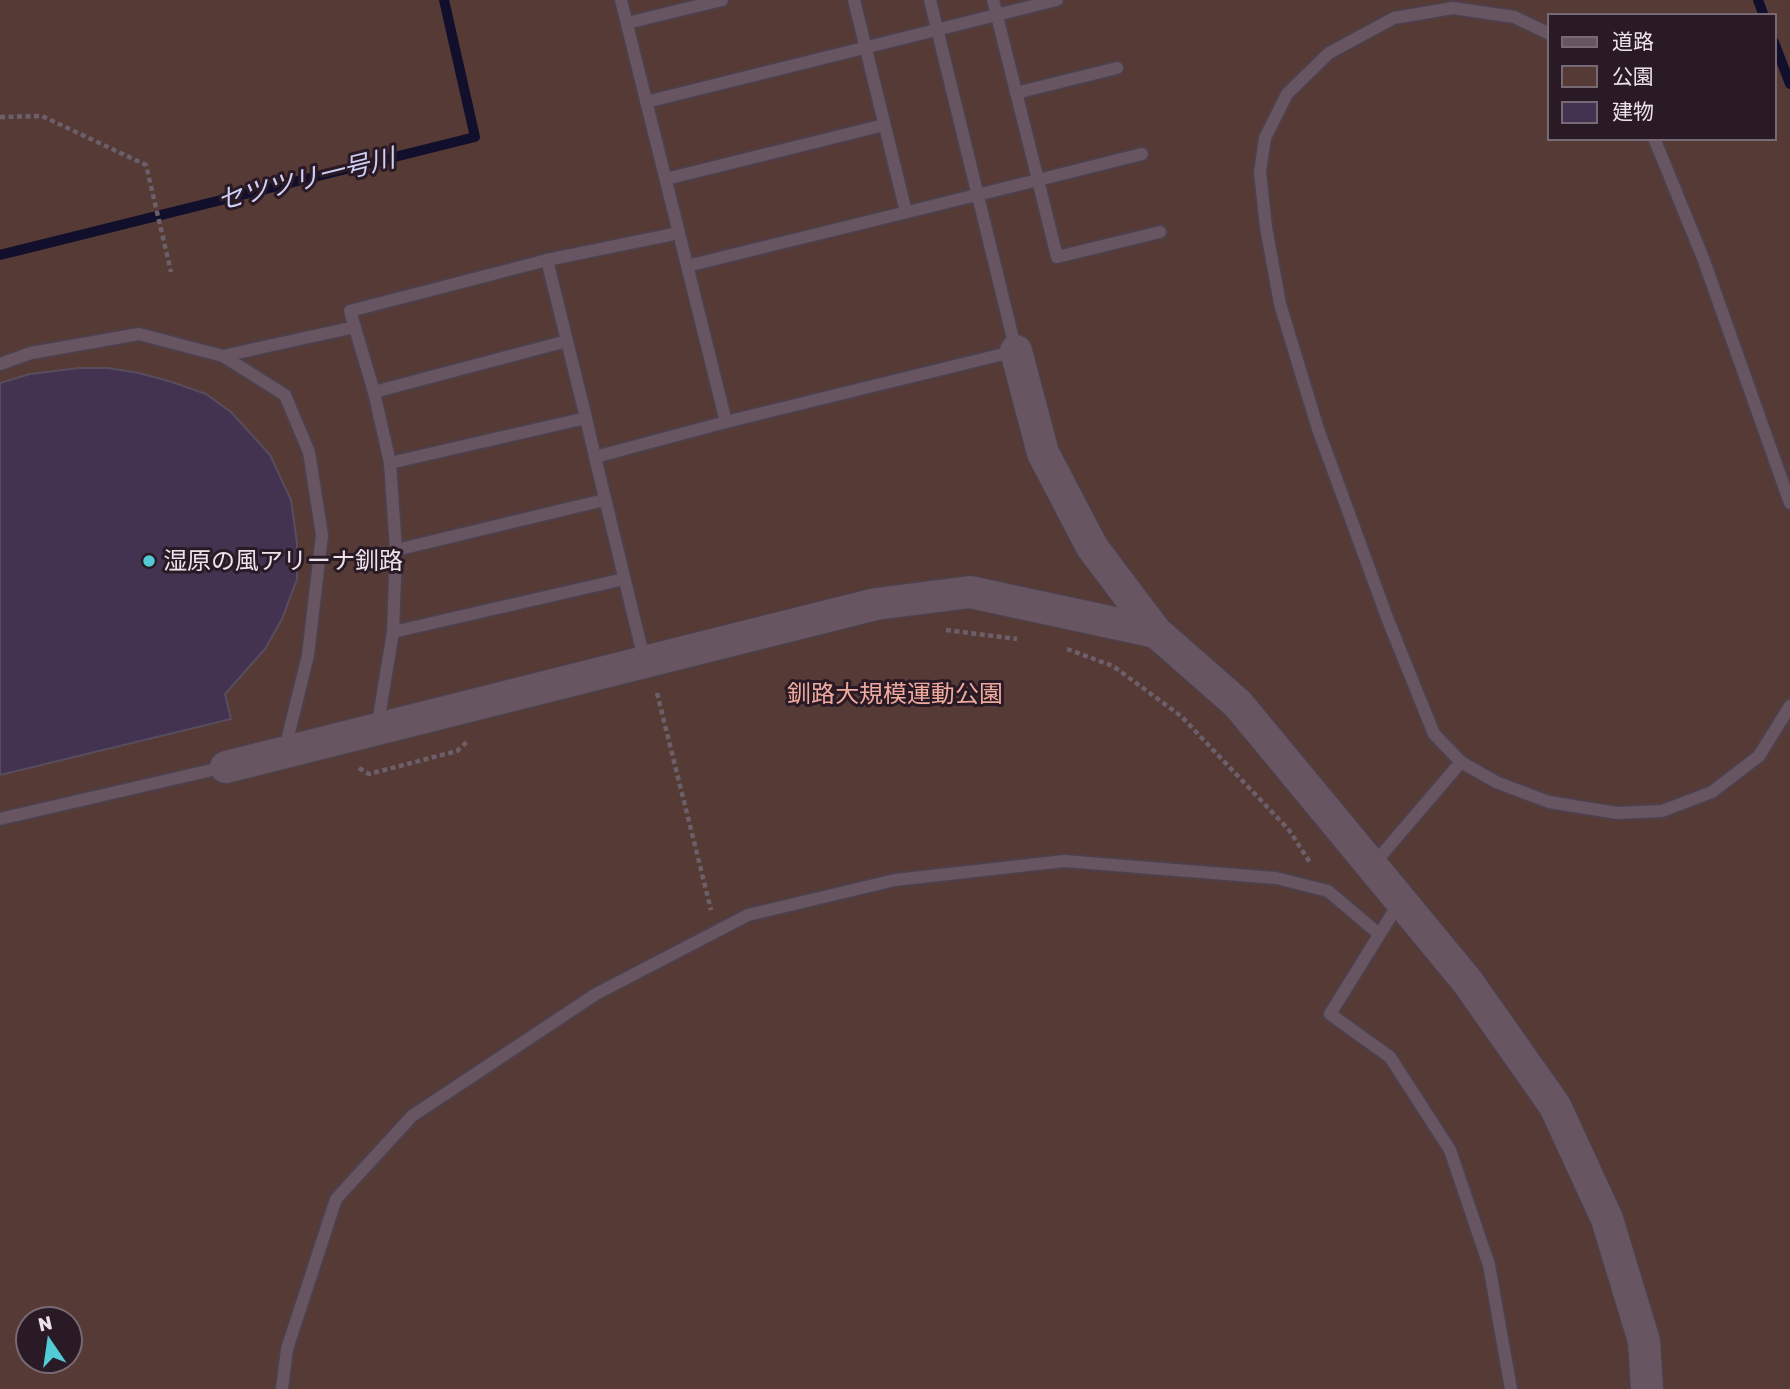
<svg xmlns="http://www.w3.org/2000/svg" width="1790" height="1389" font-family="Rubik,'Noto Sans JP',sans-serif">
<rect width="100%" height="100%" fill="#342430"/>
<path fill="#553a35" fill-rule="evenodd" d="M0,0h1790v1389h-1790zM1550,16h224v122h-224zM28,1319h42v42h-42z"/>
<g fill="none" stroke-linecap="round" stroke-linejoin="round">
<g stroke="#110f2b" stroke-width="10">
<polyline points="1758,0 1764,16"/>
<polyline points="1774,42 1790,84"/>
<polyline points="0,255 475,137 444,0"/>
</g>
</g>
<polygon fill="#433350" stroke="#574d5f" stroke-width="2" points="79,368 108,368 139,373 172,382 206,394 231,412 270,455 291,500 297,543 297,579 282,619 265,649 225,694 231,719 0,775 0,383 30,374"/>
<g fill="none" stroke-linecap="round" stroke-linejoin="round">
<g stroke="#4d404a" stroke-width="16">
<g id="service">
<polyline points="621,0 726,422"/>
<polyline points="854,0 906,212"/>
<polyline points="627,23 722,0"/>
<polyline points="1550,34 1514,17 1453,8 1394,18 1329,53 1287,94 1265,138 1260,172 1266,227 1280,304 1318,429 1388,620 1434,734 1461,762 1496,782 1549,802 1617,813 1662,811 1712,792 1759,756 1790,706"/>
<polyline points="1016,93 1117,68"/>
<polyline points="646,102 1057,0"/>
<polyline points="1654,138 1703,258 1790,503"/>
<polyline points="1142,154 1038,180 1057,257 1160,232"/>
<polyline points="666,179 884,125"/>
<polyline points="547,260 586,418"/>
<polyline points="687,266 1038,180 993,0"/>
<polyline points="223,356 285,395 309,452 322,535 308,655 285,749"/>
<polyline points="0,364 31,353 139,334 223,356 355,327"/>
<polyline points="374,392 567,341"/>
<polyline points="390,463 586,418 595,457"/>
<polyline points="396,550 604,500"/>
<polyline points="393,632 624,579"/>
<polyline points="645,663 595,457 726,422 1016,351 930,0"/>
<polyline points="377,729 393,632 396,550 390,463 374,392 350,311 547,260 679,233"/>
<polyline points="0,819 225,767"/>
<polyline points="1372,866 1461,762"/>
<polyline points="1399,903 1330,1014 1390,1057 1450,1150 1489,1265 1511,1389"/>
<polyline points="282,1389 287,1349 336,1199 412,1116 596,994 748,915 895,880 1064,861 1276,878 1328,891 1379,934"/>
</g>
</g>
<g stroke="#4d404a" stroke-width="35">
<g id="tertiary">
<polyline points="1016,351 1043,453 1092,547 1156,632 1238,704 1372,866 1467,981 1555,1106 1607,1219 1644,1341 1647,1389"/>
<polyline points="226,767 876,604 970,592 1156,632"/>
</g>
</g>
<g stroke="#6d5f6a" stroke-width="4.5" stroke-dasharray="5 3.5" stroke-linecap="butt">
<polyline points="0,117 42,116 146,165 171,272"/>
<polyline points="946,630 1017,639"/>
<polyline points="1067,649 1113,666 1181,716 1289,830 1311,864"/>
<polyline points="657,693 711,910"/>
<polyline points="359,768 369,774 457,751 468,741"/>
</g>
<use href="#service" stroke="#675562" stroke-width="12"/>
<use href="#tertiary" stroke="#675562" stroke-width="32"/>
</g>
<circle fill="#51ccd4" stroke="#2a1a26" stroke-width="2.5" cx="149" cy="561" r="7"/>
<g text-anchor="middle" stroke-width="6" stroke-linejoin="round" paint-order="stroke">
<g font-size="24" fill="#ede2ea" stroke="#2a1a26" text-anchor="start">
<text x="163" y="569">湿原の風アリーナ釧路</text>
</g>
<g font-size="24" fill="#efaa9e" stroke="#2a1a26">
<text x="895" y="702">釧路大規模運動公園</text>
</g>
<g font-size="26" font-style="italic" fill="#ced1f5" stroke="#2a1a26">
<text transform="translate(306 179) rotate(-14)" y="9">セツツリ一号川</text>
</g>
</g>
<rect x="1548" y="14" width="228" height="126" fill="#2a1a26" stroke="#786a74" stroke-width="2"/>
<rect x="1562" y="37" width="35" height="10" fill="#675562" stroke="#786a74" stroke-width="2"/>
<text x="1612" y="49" font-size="21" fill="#ede2ea">道路</text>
<rect x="1562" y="66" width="35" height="21" fill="#553a35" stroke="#786a74" stroke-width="2"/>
<text x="1612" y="84" font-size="21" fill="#ede2ea">公園</text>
<rect x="1562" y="102" width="35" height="21" fill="#433350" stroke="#786a74" stroke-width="2"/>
<text x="1612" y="119" font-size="21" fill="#ede2ea">建物</text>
<g transform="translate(49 1340) rotate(347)"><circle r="33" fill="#2a1a26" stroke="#786a74" stroke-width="2"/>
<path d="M0-5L12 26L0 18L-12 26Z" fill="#51ccd4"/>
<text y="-10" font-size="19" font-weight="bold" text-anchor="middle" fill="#ede2ea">N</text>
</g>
</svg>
